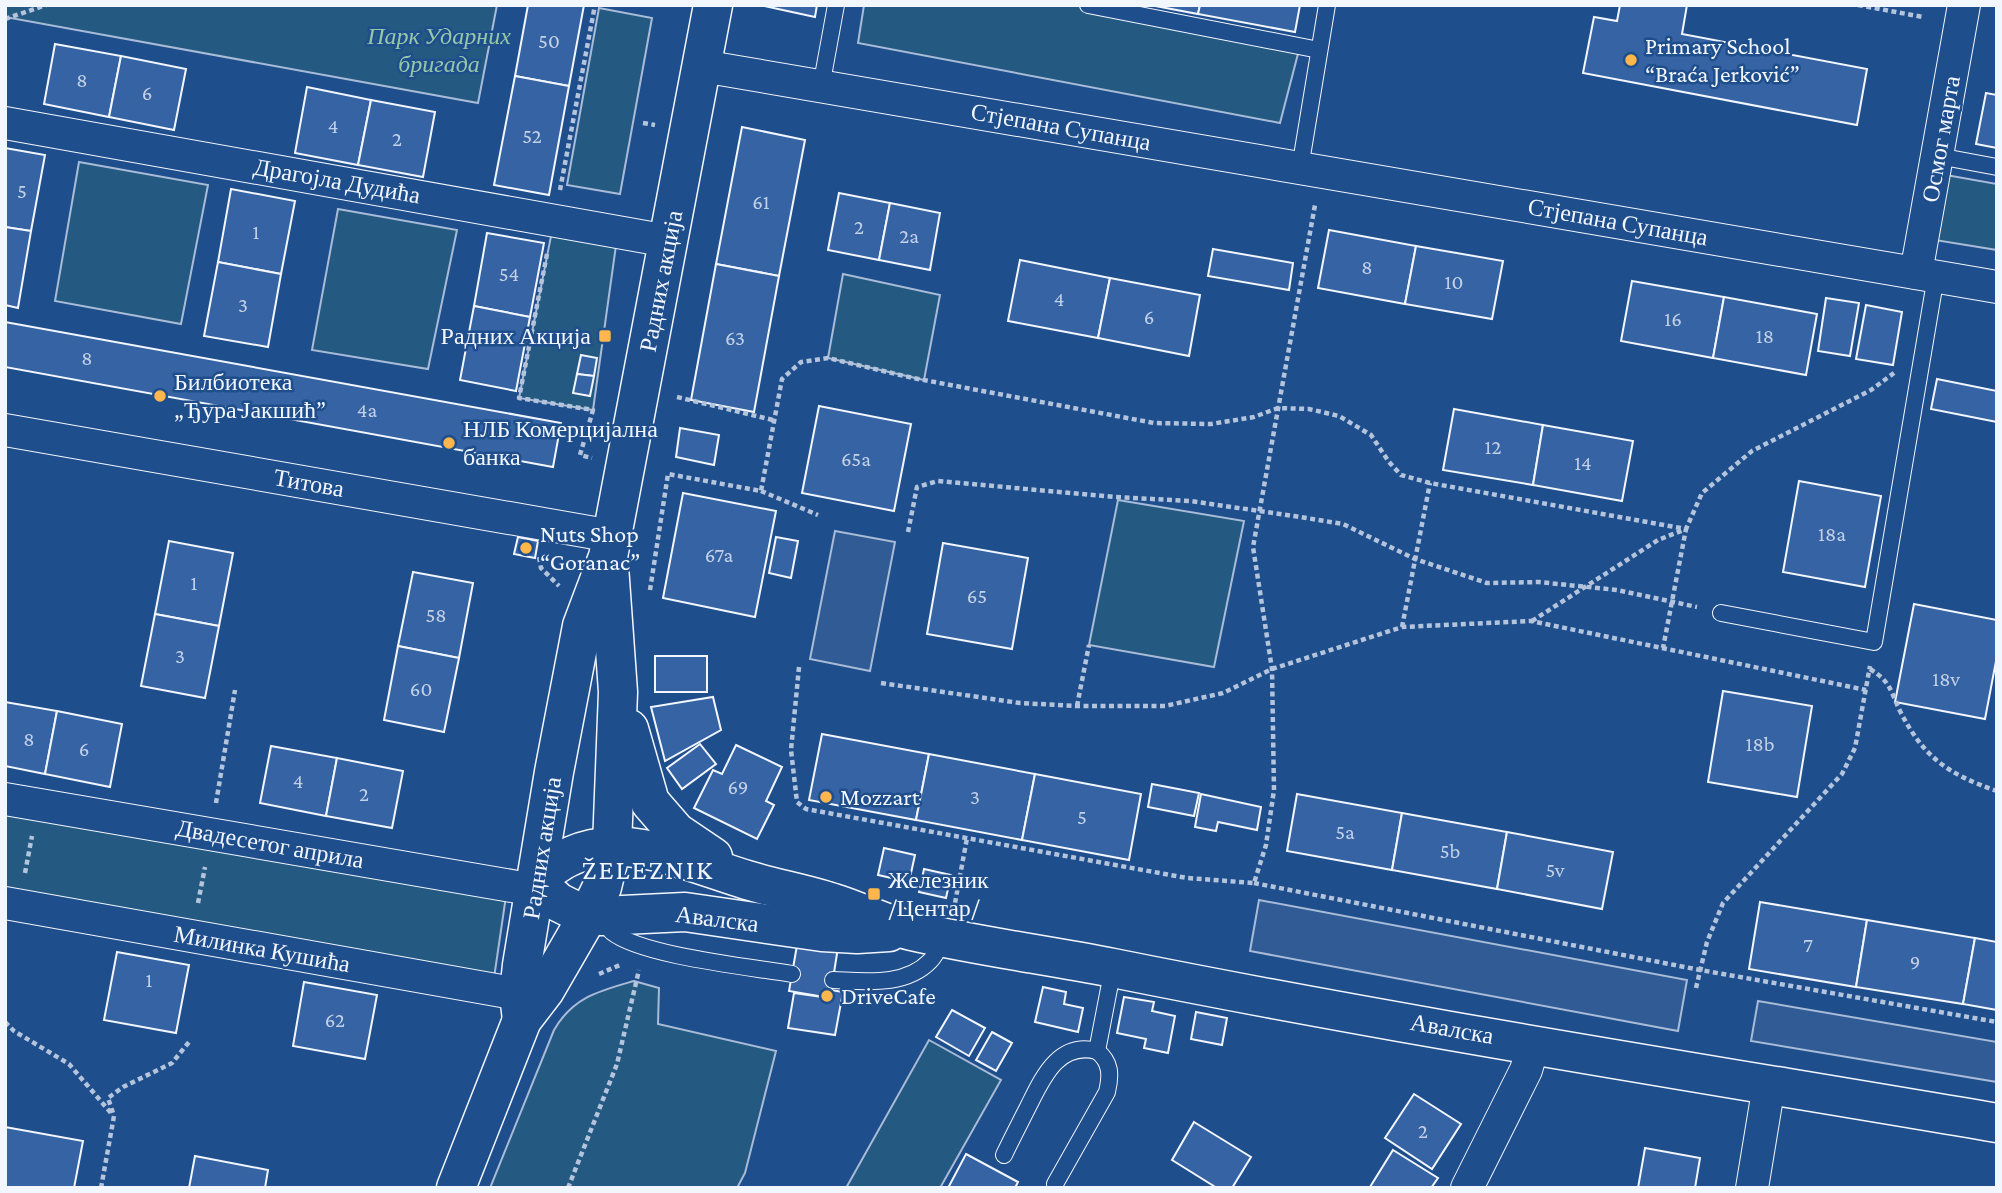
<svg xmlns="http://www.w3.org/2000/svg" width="2002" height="1193" font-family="'Crimson Pro',serif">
<rect width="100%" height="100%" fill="#1f4e8c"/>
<g fill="#245a82" stroke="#a8bbd7" stroke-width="2">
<polygon points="5,5 497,5 478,103 5,17"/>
<polygon points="864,5 1088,5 1300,46 1280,123 858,43"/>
<polygon points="599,8 652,18 620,194 567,185"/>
<polygon points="79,162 208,185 181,324 55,301"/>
<polygon points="1946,175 1997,184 1997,250 1935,240"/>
<polygon points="338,209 457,230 428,369 312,350"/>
<polygon points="554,221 618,231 593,410 519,398"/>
<polygon points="843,274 940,295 924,380 828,358"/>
<polygon points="1118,500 1244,521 1214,667 1089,645"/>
<polygon points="5,811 506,896 494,978 5,894"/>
<path d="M634,981l25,7 -1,36 118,27 -31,122 -8,15h-247l64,-158c19,-33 45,-39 80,-49z"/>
<polygon points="929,1040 1001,1080 940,1188 846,1188"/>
</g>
<g fill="#305b95" stroke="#a8bbd7" stroke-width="2">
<polygon points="835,531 895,542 870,671 810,659"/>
<polygon points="1259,900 1687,980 1678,1031 1250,951"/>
<polygon points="1758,1001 1997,1042 1997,1082 1751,1041"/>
</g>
<g fill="#3563a3" stroke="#f2f6ff" stroke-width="2">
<polygon points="528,5 584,5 569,86 515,76"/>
<polygon points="760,5 817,5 815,17"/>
<polygon points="1150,5 1200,5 1198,14"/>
<polygon points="1200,5 1300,5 1295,32 1198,14"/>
<polygon points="1620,5 1687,5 1682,34 1867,69 1857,125 1583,73 1594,17 1617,21"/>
<polygon points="55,44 121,56 109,117 44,104"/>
<polygon points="121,56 186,69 174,130 109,117"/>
<polygon points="515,76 569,86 549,195 494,185"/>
<polygon points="307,87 371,100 358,165 295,153"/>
<polygon points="1986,93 1997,95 1997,148 1976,144"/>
<polygon points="371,100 435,112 423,177 358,165"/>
<polygon points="742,127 805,140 779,276 716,264"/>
<polygon points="5,148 45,155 31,231 5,227"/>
<polygon points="231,189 295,201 281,274 218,262"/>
<polygon points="839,193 890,203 879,260 828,250"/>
<polygon points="890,203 940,213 930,270 879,260"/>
<polygon points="5,227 31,231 18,308 5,305"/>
<polygon points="1329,230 1416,246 1405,304 1318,288"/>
<polygon points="487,233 544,243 530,317 474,306"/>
<polygon points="1416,246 1503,261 1492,319 1405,304"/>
<polygon points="1213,249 1293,263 1289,290 1208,276"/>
<polygon points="1020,260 1110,278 1098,338 1008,321"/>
<polygon points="218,262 281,274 268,347 204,336"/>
<polygon points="716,264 779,276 754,412 691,400"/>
<polygon points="1110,278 1200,295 1189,356 1098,338"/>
<polygon points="1632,281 1724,297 1713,358 1621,341"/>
<polygon points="1724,297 1817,314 1806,375 1713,358"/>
<polygon points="1826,298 1859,303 1850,356 1818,351"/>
<polygon points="1866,305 1902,312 1893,365 1856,359"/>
<polygon points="474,306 530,317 516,391 460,380"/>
<polygon points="5,322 561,423 553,467 5,367"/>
<polygon points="581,355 597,358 594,376 577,374"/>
<polygon points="577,374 594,376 590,396 573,393"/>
<polygon points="1937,379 1997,391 1997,422 1931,409"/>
<polygon points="819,406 911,424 894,511 802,493"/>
<polygon points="1454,409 1543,425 1533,485 1443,470"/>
<polygon points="1543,425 1633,441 1622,501 1533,485"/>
<polygon points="680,428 719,435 714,465 676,457"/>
<polygon points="1799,481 1881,496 1865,587 1783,572"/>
<polygon points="683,493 776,511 755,617 663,598"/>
<polygon points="518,537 538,541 535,558 514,554"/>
<polygon points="776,537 798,541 791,578 769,573"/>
<polygon points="169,541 233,553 219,626 155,614"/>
<polygon points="943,543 1028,558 1012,649 927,634"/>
<polygon points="413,572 473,583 459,658 398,646"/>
<polygon points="1914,604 1997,620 1997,656 1985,719 1895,702"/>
<polygon points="155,614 219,626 205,698 141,686"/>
<polygon points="398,646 459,658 444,732 384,720"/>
<rect x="655" y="656" width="52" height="36"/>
<polygon points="1723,691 1812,706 1797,797 1708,782"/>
<polygon points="713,697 721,730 665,761 651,707"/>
<polygon points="5,702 57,711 45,774 5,766"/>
<polygon points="57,711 122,724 110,787 45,774"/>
<polygon points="822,734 929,754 916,820 809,800"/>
<polygon points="700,744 716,764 682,789 667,768"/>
<polygon points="736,745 782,767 766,801 774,805 757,839 694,808 713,770 722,774"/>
<polygon points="271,746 337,758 326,816 260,803"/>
<polygon points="929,754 1035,774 1022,840 916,820"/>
<polygon points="337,758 403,771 392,828 326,816"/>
<polygon points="1035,774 1141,794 1129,860 1022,840"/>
<polygon points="1152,784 1199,793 1194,816 1148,807"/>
<polygon points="1201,794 1261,807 1257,830 1218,822 1216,831 1195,827"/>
<polygon points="1297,794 1402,813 1392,870 1287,851"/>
<polygon points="1402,813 1507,832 1497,889 1392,870"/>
<polygon points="1507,832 1613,852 1602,909 1497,889"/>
<polygon points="884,848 915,855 909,882 878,875"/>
<polygon points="924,869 951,875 946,898 919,892"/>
<polygon points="1760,902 1867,920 1856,987 1749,969"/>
<polygon points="1867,920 1975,938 1963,1004 1856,987"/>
<polygon points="799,934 839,941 830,998 789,991"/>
<polygon points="1975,938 1997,942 1997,1010 1963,1004"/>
<polygon points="117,952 189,965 176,1033 104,1020"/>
<polygon points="304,982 377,995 365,1059 293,1046"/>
<polygon points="1043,987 1066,992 1064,1004 1083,1008 1078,1032 1035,1022"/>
<polygon points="831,990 843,992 835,1035 788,1028 794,993 830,998"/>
<polygon points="1124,997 1154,1002 1152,1011 1175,1016 1168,1053 1144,1048 1146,1039 1117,1033"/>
<polygon points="952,1010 985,1028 969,1056 936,1037"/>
<polygon points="1196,1012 1227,1018 1222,1045 1191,1039"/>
<polygon points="992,1032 1012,1043 996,1071 976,1060"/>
<polygon points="1414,1094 1461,1124 1432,1169 1385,1138"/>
<polygon points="1194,1122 1251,1157 1232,1188 1217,1188 1172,1160"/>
<polygon points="5,1127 83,1141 74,1188 5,1188"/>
<polygon points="1645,1148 1700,1158 1695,1188 1638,1188"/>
<polygon points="1393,1150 1438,1178 1431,1188 1370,1187"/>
<polygon points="966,1154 1018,1182 1015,1188 948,1188"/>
<polygon points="195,1156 268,1170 265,1188 189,1188"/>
</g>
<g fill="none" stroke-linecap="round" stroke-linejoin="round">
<g stroke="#f2f6ff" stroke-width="18">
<g id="service">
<polyline points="1088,5 1319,50"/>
<polyline points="821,87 836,5"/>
<polyline points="1938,156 1997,167"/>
<polyline points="1300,168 1327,5"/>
<polyline points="1721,613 1874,642 1936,276"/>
<path d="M603,918c2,5 5,10 9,14 30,24 139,35 180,42"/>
<path d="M833,980c31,1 72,7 97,-19 6,-6 10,-16 15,-24"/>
<path d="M1004,1155c8,-17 17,-34 25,-50 14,-28 30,-64 68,-54l16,-83"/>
<path d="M1055,1184l52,-92c4,-17 4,-30 -10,-41"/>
</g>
</g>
<g stroke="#f2f6ff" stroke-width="34">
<g id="minor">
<polyline points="702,66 1997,287"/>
<polyline points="5,123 668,241"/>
<polyline points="1916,273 1964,5"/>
<polyline points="5,430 612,536"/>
<polyline points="5,799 535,890"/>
<polyline points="5,903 519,994"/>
<polyline points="1467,1188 1526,1070 1534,1043"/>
<polyline points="1752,1188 1769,1085"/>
</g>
</g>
<g stroke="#f2f6ff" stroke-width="41">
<g id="secondary">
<polyline points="629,729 650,802 676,832 713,857"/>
<path d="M536,882c60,-66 141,-23 211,-2 26,8 54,13 80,21 29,8 56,23 85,30 66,15 134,24 201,37 293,59 589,105 884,155"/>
<polyline points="536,882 558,902 576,911 602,916 685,912 822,932 857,934 889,932"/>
<polyline points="522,1020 519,994 522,965 554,772 582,626 608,557 713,5"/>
<polyline points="456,1188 522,1020 545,990 589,914 602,887 612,846 618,692 609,566"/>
</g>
</g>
<g stroke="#b3c4dc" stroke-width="4.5" stroke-dasharray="5 3.5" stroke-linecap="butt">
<polyline points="1858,5 1923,17"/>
<polyline points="5,19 46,5"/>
<polyline points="643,123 655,125"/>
<polyline points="560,190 595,5"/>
<polyline points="547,254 519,398 593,410 580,455 592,458"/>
<polyline points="677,397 773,420"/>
<polyline points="761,491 818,515"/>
<polyline points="908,532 917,487 938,481 1115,497 1190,501 1294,516 1343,524 1415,559 1487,583 1539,582 1617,590 1697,607"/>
<polyline points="539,557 541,568 559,586"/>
<polyline points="650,590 668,474 761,491 782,379 801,362 828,358 913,378 1154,423 1211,424 1254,417 1278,408 1309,409 1339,416 1371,435 1389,462 1401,475 1430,483 1686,529 1663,648"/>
<polyline points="1532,621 1658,540 1686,529 1702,493 1752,451 1871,390 1894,373"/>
<polyline points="1402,627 1430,483"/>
<polyline points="799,667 791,750 797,802 806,809 1187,878 1254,883 1266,845 1274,790 1272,669 1253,547 1315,205"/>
<path d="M1870,669c21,13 20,21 30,42 24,47 48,63 97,80"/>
<polyline points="881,683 1020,703 1077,706 1165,706 1223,693 1272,669 1402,627 1531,621 1866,690"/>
<polyline points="1077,706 1089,645"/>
<polyline points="216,803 235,690"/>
<polyline points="25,873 32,836"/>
<polyline points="1254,883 1700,970 1997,1022"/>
<polyline points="198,903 205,867"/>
<polyline points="955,903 967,838"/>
<polyline points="599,974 620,965"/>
<polyline points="1696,988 1707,942 1723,903 1842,774 1855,748 1870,666"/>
<polyline points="5,1022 14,1031 69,1064 111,1113"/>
<polyline points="101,1188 114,1116 108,1098 123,1087 172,1063 189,1042"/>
<polyline points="568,1188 617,1064 639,970"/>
</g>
<use href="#service" stroke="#1f4e8c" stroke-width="16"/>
<use href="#minor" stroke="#1f4e8c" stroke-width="32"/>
<use href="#secondary" stroke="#1f4e8c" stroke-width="38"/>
</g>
<g fill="#ffb74d" stroke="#1f4e8c" stroke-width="2.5">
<circle cx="1631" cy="60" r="7"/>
<rect x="598" y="329" width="14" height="14" rx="3.5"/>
<circle cx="160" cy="396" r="7"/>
<circle cx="449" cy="443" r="7"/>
<circle cx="526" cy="548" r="7"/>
<circle cx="826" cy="797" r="7"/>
<rect x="867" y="887" width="14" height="14" rx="3.5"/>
<circle cx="827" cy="996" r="7"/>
</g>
<g text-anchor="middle" stroke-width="5" stroke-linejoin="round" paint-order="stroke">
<g font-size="21" fill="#c3d1e8">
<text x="549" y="48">50</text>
<text x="82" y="87">8</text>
<text x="147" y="100">6</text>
<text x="333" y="133">4</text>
<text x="532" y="143">52</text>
<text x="397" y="146">2</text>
<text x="22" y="198">5</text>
<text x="761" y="209">61</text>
<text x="859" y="234">2</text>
<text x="256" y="239">1</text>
<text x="909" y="243">2a</text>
<text x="1367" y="274">8</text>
<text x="509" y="281">54</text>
<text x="1454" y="289">10</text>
<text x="1059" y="306">4</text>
<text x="243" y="312">3</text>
<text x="1149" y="324">6</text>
<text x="1673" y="326">16</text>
<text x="1765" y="343">18</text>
<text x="735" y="345">63</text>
<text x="87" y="365">8</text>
<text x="367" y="417">4a</text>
<text x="1493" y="454">12</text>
<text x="856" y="466">65a</text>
<text x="1583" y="470">14</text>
<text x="1832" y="541">18a</text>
<text x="719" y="562">67a</text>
<text x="194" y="590">1</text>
<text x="977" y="603">65</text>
<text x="436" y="622">58</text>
<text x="180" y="663">3</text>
<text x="1946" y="686">18v</text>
<text x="421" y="696">60</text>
<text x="29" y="746">8</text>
<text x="1760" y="751">18b</text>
<text x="84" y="756">6</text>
<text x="298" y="788">4</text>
<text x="738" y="794">69</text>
<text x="364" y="801">2</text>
<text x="975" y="804">3</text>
<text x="1082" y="824">5</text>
<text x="1345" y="839">5a</text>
<text x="1450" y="858">5b</text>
<text x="1555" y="877">5v</text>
<text x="1808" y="952">7</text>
<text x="1915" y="969">9</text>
<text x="149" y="987">1</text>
<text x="335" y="1027">62</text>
<text x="1423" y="1138">2</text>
</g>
<g font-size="24" font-style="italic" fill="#97c8a6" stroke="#1f4e8c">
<text x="439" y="44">Парк Ударних<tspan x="439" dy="28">бригада</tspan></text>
</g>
<g font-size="24" fill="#f2f6ff" stroke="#1f4e8c" text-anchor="start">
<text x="1645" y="54">Primary School<tspan x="1645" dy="28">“Braća Jerković”</tspan></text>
<text x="591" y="344" text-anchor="end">Радних Акција</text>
<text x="174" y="390">Билбиотека<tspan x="174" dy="28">„Ђура Јакшић”</tspan></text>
<text x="463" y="437">НЛБ Комерцијална<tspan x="463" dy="28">банка</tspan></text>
<text x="540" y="542">Nuts Shop<tspan x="540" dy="28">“Goranac”</tspan></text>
<text x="840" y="805">Mozzart</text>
<text x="888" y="888">Железник<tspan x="888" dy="28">/Центар/</tspan></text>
<text x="841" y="1004">DriveCafe</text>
</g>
<g font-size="24" fill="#f2f6ff" stroke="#1f4e8c">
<text transform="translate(1061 127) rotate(10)" y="8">Стјепана Супанца</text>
<text transform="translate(1941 139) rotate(-80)" y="8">Осмог марта</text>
<text transform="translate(337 181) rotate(10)" y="8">Драгојла Дудића</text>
<text transform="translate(1618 222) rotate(10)" y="8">Стјепана Супанца</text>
<text transform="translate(661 281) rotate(-79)" y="8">Радних акција</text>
<text transform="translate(309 483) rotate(10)" y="8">Титова</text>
<text transform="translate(270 844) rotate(10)" y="8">Двадесетог априла</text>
<text transform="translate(542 848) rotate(-81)" y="8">Радних акција</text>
<text transform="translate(717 919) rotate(7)" y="8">Авалска</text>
<text transform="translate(262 949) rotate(10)" y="8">Милинка Кушића</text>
<text transform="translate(1452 1029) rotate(10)" y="8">Авалска</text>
</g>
<g font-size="28" letter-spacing="2" fill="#f2f6ff" stroke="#1f4e8c">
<text x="648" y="879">ŽELEZNIK</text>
</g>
</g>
<rect width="2002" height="1193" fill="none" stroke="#f2f6ff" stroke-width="14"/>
</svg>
